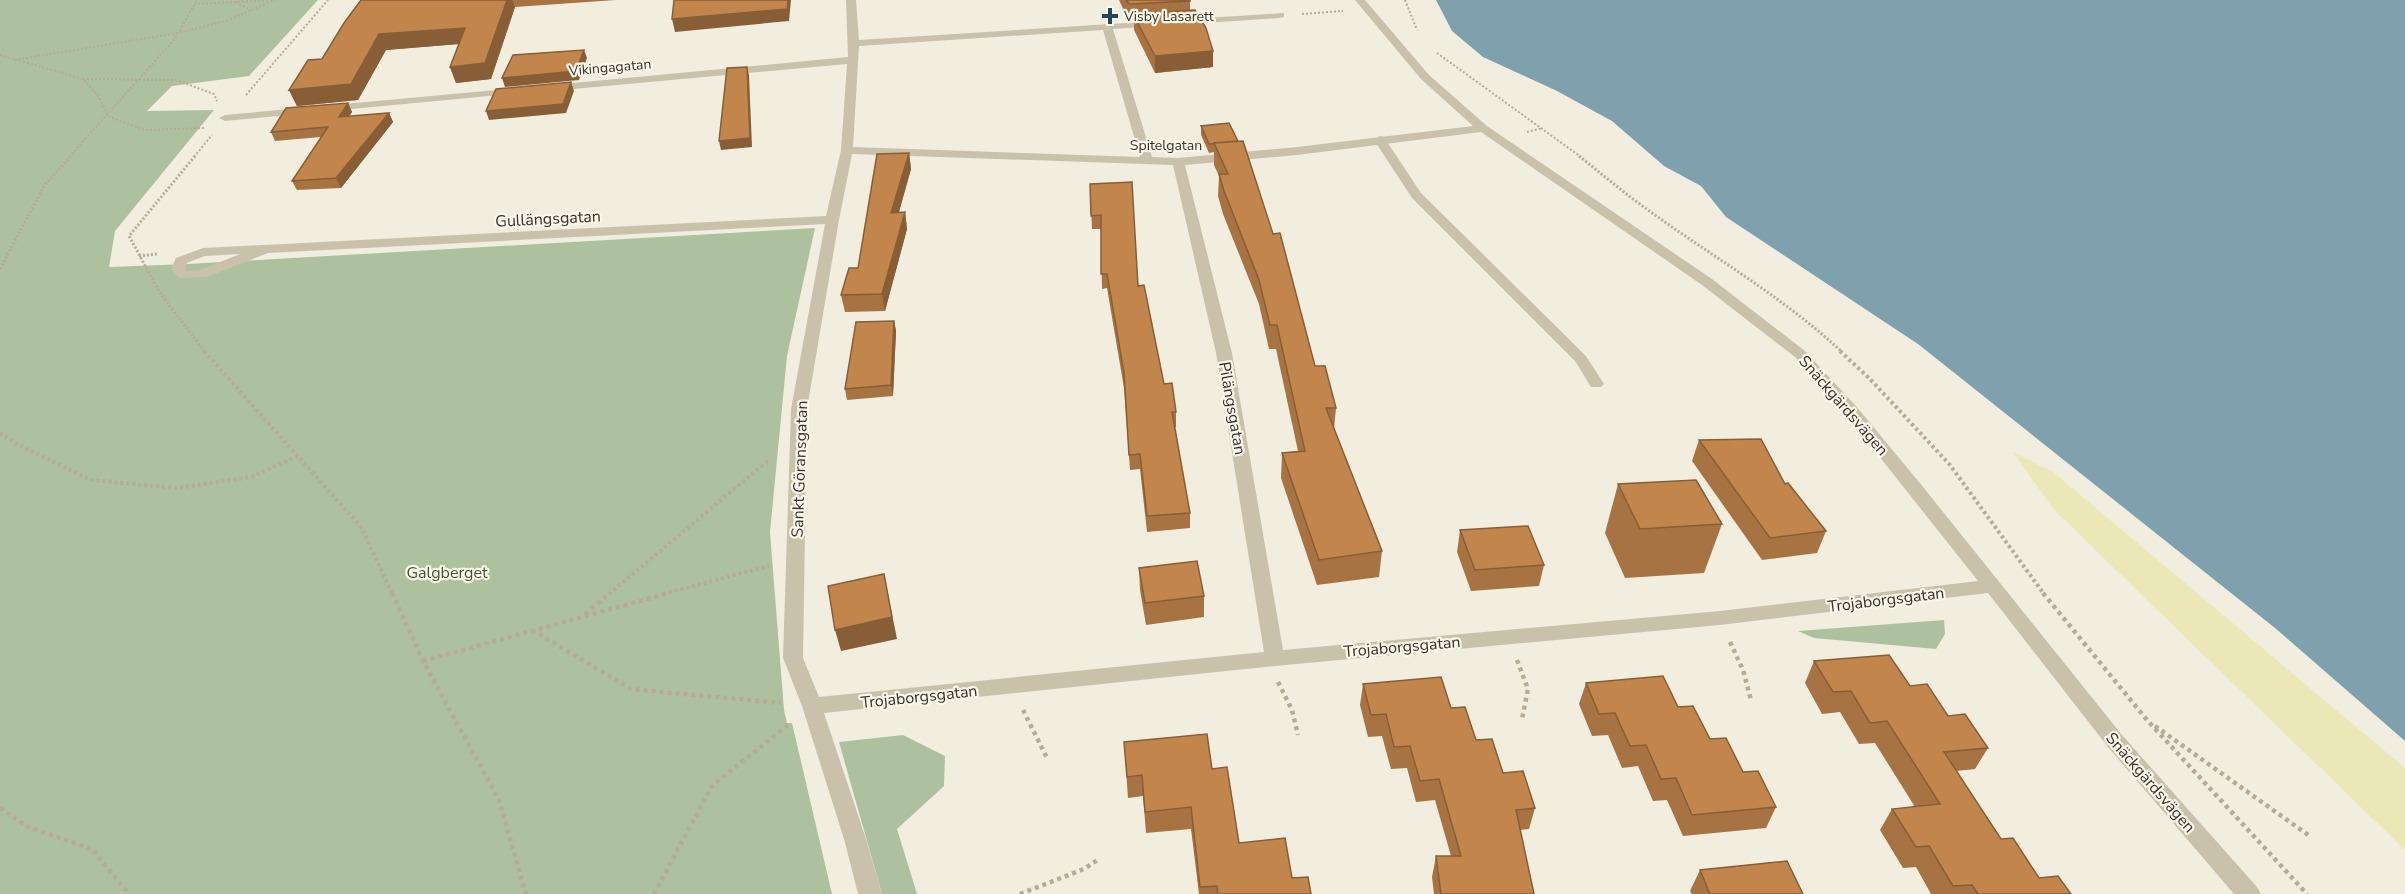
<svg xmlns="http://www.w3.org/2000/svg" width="2405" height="894" font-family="'Nunito Sans',sans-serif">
<rect width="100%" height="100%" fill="#f2eedf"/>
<g fill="#adc19f">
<polygon points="0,0 318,0 249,76 172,86 147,111 214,110 115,231 109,267 188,264 815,228 787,356 770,532 784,710 787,723 792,723 832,894 0,894"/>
<polygon points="1944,620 1945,634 1936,649 1814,638 1798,631"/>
<polygon points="903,735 945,756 944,786 897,829 917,894 882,894 839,742"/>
</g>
<polygon fill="#ece7b7" points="2013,452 2053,472 2405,768 2405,850 2054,510"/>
<polygon fill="#7fa1ae" points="1436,0 2405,0 2405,741 2275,628 1918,344 1726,217 1701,186 1664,166 1612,121 1557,91 1483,57 1452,31"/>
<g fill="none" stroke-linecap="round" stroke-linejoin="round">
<g stroke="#b6ab95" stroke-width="2" stroke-dasharray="2 2" stroke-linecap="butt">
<polyline points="1405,0 1417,30"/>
<polyline points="236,2 251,10"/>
<polyline points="1302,14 1343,11"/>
<polyline points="1437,53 1581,157"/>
<polyline points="0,55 83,79 99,97 108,116 144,130 205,128"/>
<polyline points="14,60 178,33 226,21 275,0 195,4"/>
<polyline points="83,79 176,80 214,94 217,101"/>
<polyline points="246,95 328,0"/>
<polyline points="1527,132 1543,128"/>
<polyline points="69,157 174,40 197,0"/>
<polyline points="194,157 212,135"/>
</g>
<g stroke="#b6ab95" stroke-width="3" stroke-dasharray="2 2" stroke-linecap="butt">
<polyline points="195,156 129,236 160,293 205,352"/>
<path d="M1579,156c23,18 45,37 69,54 65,47 135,87 194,142"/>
<polyline points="139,256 157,254"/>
<polyline points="0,269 44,186 71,156"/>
</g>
<g stroke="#b6ab95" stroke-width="4" stroke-dasharray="3 3" stroke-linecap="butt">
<polyline points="204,351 362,528 392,594"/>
<polyline points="1840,351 1870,379 1950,465 2044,594"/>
<polyline points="0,433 18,445 91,480 177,488 251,477 298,456"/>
<polyline points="609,594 770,459"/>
<polyline points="663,594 769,566"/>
</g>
<g stroke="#b6ab95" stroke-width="4.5" stroke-dasharray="4 4" stroke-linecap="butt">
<polyline points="392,593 423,661 499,800 526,894"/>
<polyline points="2043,593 2147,720 2307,894"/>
<polyline points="585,614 610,593"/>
<polyline points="532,630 631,689 781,703"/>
<polyline points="1730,642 1743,670 1751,700"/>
<polyline points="1517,660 1528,689 1522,719"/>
<polyline points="423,661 669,593"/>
<polyline points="1278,682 1292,710 1298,735"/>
<polyline points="1023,710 1048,760"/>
<polyline points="2155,726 2311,837"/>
<polyline points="0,808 28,827 92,849 129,894"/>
<polyline points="654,894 712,786 788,725"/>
<polyline points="1020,894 1084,869 1099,859"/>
</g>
<polygon fill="#cac1ab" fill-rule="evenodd" points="1380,136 1384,137 1421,193 1586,356 1604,384 1601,387 1591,387 1575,361 1412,198 1374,140"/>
<g fill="#cac1ab" fill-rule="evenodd">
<path d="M846,0h10l3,40 425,-27v4l-4,1 -167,11 39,128 26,1 119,-11 176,-21 -52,-47 -66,-79h10l64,75 58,51 225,153 93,72 51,55 63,76 203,253 135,152 4,7h-27l-126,-147 -120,-154 -268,32 -445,41 -451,47 42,126 16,55h-24l-14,-55 -42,-133 -19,-48 8,-249 34,-185 -557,29 -61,24 -28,1 -8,-9 5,-11 27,-10 623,-32 15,-66 6,-86 -295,27 -6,-3 6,-3 296,-28zM1103,30l37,127 -287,-10 6,-101zM1481,132l221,153 93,72 49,55 134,169 -258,30 -437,39 -51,-297 -47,-188 112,-10zM852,154l321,11 43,188 48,299 -445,45 -16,-39 4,-249 32,-189zM240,254l-40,16 -13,1 -2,-3 2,-5 18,-7z"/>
<polygon points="517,88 521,89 521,93 225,121 219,118 225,115"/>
</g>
</g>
<g fill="#a77342">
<polygon points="361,0 616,0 515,7 491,79 456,83 450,67 459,44 386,50 358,100 297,106 289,90 322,59"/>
<polygon points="1119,0 1190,0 1190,10 1213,67 1155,73 1134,30 1134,20 1129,21"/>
<polygon points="348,103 352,112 349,116 389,113 393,122 341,188 297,190 292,181 321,137 275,141 271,132"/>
<polygon points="1229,123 1315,366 1336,408 1334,429 1382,551 1379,577 1317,585 1281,478 1282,453 1298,451 1276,349 1269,349 1259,304 1223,214 1218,196 1219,176 1214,165 1214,152 1209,153 1201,135 1201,126"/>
<polygon points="909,153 911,169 899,212 905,212 907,229 885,311 845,312 841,295 858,268"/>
<polygon points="1090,184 1138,286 1164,384 1176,412 1176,427 1174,427 1190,513 1190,528 1147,532 1140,469 1130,470 1124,388 1107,288 1102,289 1101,229 1092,229"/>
<polygon points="894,321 896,331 893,396 847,400 845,389"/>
<polygon points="1699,440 1826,531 1817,553 1762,560 1692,461"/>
<polygon points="1618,484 1722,524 1704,573 1625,578 1605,533"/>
<polygon points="1460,530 1544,565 1539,586 1471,591 1457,552"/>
<polygon points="1139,568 1204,596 1204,617 1146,625 1140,590"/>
<polygon points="1814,661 1910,686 1988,748 1975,769 1956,771 2001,839 2039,878 2071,894 1931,894 1916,867 1903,868 1880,830 1892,809 1915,807 1875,743 1859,744 1840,712 1822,714 1805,683"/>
<polygon points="1586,683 1678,707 1743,772 1776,807 1766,828 1683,836 1667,800 1653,801 1638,766 1622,768 1608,735 1592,736 1579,704"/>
<polygon points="1363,684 1451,708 1503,773 1535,808 1529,829 1520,830 1534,894 1434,894 1432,877 1436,856 1451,856 1435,800 1416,802 1407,768 1391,769 1382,736 1368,737 1360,705"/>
<polygon points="1124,742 1212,769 1239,843 1292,878 1311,894 1199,894 1191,829 1146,833 1143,796 1128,798"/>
<polygon points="1700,870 1803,894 1692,894 1690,891"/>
</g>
<g fill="#885e36">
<polygon points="507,0 512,0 515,7 491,79 456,83 450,67"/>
<polygon points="788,0 791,0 789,21 675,32 672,19"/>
<polygon points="465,28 471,43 386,50 358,100 297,106 289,90 379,34"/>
<polygon points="584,50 587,58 579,80 505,87 502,78"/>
<polygon points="1213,51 1213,67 1155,73 1155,56"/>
<polygon points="747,67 749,75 752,147 721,150 719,141"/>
<polygon points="571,82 574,91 566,113 489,120 486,111"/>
<polygon points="348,103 352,112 343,126 339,117"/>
<polygon points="389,113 393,122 341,188 336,178"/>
<polygon points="909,153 911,169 894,229 891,213"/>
<polygon points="905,212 907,229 885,311 882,294"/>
<polygon points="894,321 896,331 893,396 891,385"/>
<polygon points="884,574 897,639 841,651 835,630"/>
</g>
<g fill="#c2864d" stroke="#885e36" stroke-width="1.5">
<polygon points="361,0 507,0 485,63 450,67 465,28 379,34 351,84 289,90 308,60 322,59 344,23"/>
<polygon points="674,0 788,0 787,9 672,19"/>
<polygon points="1126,0 1190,0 1190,1 1129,4"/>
<polygon points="1195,10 1206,28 1213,51 1155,56 1133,14"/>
<polygon points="584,50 576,71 502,78 513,55"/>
<polygon points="747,67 750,138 719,141 727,68"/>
<polygon points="571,82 563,104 486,111 496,89"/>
<polygon points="348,103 339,117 389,113 336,178 292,181 328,127 271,132 286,108"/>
<polygon points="1229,123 1238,141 1209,144 1201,126"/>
<polygon points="1243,141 1273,234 1280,233 1315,366 1325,366 1336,408 1326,408 1382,551 1319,560 1282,453 1305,451 1277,325 1270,325 1259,280 1224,191 1219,174 1228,174 1214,143"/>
<polygon points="909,153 891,213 905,212 882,294 841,295 849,268 858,268 877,154"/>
<polygon points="1132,182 1138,286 1144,285 1164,384 1172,383 1176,412 1172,412 1190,513 1147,516 1140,454 1129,455 1124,373 1107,274 1101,274 1101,215 1091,216 1090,184"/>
<polygon points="894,321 891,385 845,389 856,322"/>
<polygon points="1761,439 1785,484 1788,483 1826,531 1770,538 1699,440"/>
<polygon points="1696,480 1722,524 1640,529 1618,484"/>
<polygon points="1528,526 1544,565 1475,570 1460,530"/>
<polygon points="1197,561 1204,596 1145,603 1139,568"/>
<polygon points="884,574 892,617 835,630 828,586"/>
<polygon points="1889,655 1910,686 1927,684 1948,716 1965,714 1988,748 1944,752 2001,839 2013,838 2039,878 2058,876 2071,894 1978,894 1972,885 1953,886 1929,846 1916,847 1892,809 1940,804 1887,721 1870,723 1851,691 1833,692 1814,661"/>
<polygon points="1663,676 1678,707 1693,706 1710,739 1726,738 1743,772 1758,771 1776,807 1692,815 1676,778 1661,779 1646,745 1630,746 1615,713 1599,714 1586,683"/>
<polygon points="1441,677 1451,708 1465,707 1476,740 1492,739 1503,773 1523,771 1535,808 1516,810 1534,894 1441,894 1436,856 1461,856 1439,779 1420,781 1410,746 1394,747 1386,714 1371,715 1363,684"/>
<polygon points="1207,734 1212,769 1227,767 1239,843 1285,838 1292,878 1308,877 1311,894 1218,894 1217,886 1200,887 1191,807 1145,812 1142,775 1127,777 1124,742"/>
<polygon points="1787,861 1803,894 1710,894 1700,870"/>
</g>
<path fill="#204759" stroke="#faf7eb" stroke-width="2" d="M1107 7h6v6h6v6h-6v6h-6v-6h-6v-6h6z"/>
<g text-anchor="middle" stroke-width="4.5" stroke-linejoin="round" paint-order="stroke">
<g font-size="14" fill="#38322a" stroke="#faf7eb" text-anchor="start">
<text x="1124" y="21">Visby Lasarett</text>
</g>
<g font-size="14" fill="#38322a" stroke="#faf7eb">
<text transform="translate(610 67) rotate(-5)" y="5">Vikingagatan</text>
<text x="1166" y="150">Spitelgatan</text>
</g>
<g font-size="16" fill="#38322a" stroke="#faf7eb">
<text transform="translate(548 218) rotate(-3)" y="6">Gullängsgatan</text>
<text transform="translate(1844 405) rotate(49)" y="6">Snäckgärdsvägen</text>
<text transform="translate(1233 408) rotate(80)" y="6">Pilängsgatan</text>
<text transform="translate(799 469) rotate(-88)" y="6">Sankt Göransgatan</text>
<text transform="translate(1886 599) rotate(-7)" y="6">Trojaborgsgatan</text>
<text transform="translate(1402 646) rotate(-5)" y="6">Trojaborgsgatan</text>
<text transform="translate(919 696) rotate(-6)" y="6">Trojaborgsgatan</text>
<text transform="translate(2151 782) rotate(49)" y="6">Snäckgärdsvägen</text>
</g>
<g font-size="16" fill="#3e562e" stroke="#faf7eb">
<text x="447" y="578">Galgberget</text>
</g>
</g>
</svg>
